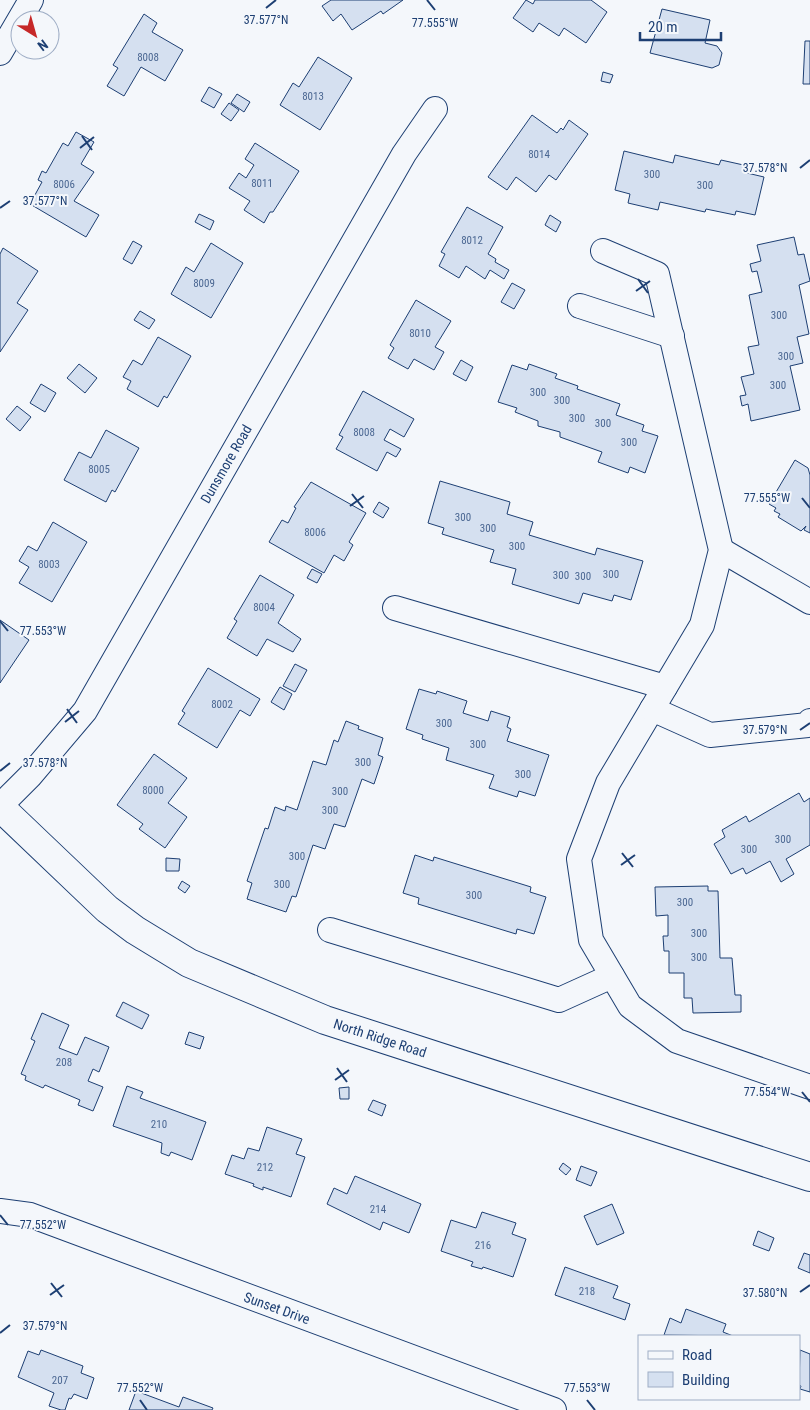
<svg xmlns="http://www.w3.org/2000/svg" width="810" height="1410" font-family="'Roboto Condensed',sans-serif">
<rect width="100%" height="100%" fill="#f4f7fb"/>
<g fill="#d5e0f0" stroke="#1d3f73">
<polygon points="331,0 403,0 383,14 381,11 352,30 341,14 333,21 322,6"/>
<polygon points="526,0 533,4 535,0 591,0 607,12 586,43 564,28 559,36 539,23 533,32 513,18"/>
<polygon points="662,9 710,20 705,43 717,46 722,53 719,65 712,68 650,53"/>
<polygon points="144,14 157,23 152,32 183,50 165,81 141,67 124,96 107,86 118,68 113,65"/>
<polygon points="805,41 810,41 810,84 803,84"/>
<polygon points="318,57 352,78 320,130 280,105 293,83 299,87"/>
<polygon points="603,72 613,75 610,83 601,81"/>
<polygon points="209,87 222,94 214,108 201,101"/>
<polygon points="237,94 250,102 244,112 231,103"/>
<polygon points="229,103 239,110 231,121 221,114"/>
<polygon points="532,115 557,133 561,128 563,130 569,120 588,134 556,180 549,175 536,192 516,177 507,190 488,177"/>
<polygon points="76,132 94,142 81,164 94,172 74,201 99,215 86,237 30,204 42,182 38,180 42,171 46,173 63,143 68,146"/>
<polygon points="255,143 299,171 273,212 270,212 264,223 244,210 250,201 229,188 239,173 246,178 254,165 245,159"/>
<polygon points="624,151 673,163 675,155 719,165 721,160 748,166 747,173 764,177 755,215 736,211 735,215 706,209 705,212 660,202 658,210 628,203 630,194 615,190"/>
<polygon points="467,207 503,227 488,254 496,259 495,262 509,270 504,279 490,270 485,279 466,266 459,278 439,266 445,254 441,252"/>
<polygon points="199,214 214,221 210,230 195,222"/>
<polygon points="550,215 561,222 556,232 545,225"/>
<polygon points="794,237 798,255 804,254 810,281 799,285 809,334 797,337 803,363 790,366 800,410 751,421 748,404 742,406 740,396 746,395 741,377 754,374 748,347 759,345 749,295 762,292 757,271 752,272 750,264 761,261 757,245"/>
<polygon points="133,241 142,246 132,264 123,259"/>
<polygon points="211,243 243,263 211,318 171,294 186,267 194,272"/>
<polygon points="3,248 38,271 17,303 28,310 0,352 0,254"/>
<polygon points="512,283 525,290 514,309 501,302"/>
<polygon points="416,300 451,321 435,347 444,352 434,370 414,359 408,369 388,358 394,348 390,345"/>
<polygon points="140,311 155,320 149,329 134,320"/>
<polygon points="158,337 191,356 167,398 164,396 158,407 127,389 131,381 123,377 133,360 142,365"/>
<polygon points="461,360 473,367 466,381 453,374"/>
<polygon points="79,364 97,378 85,393 67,378"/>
<polygon points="529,364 557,374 555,378 578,386 577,389 620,404 616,415 644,425 642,431 658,436 645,473 630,467 628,473 598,462 602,452 560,437 560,432 538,426 538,421 515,412 517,408 498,402 512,365 527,370"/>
<polygon points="41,384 56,393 45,412 30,403"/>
<polygon points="363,391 414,419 404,437 390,429 384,440 401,449 396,457 387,452 377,471 336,449 343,437 339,435"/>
<polygon points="17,406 31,417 20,431 6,419"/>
<polygon points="106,430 139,448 115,492 112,490 106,502 64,480 79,452 91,458"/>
<polygon points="795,460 808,468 810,475 810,533 804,530 806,526 801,531 778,517 780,514 774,511 776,508 769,504"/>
<polygon points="440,481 510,502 507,514 533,522 529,535 595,555 597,548 643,561 631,600 614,595 612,601 583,593 579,604 512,584 516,569 490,562 494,550 442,534 444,528 428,523"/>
<polygon points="311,482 366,513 349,542 353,545 344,561 334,555 324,573 269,542 282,520 288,523 296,508 294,507"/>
<polygon points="379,502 389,508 383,518 373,512"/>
<polygon points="53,522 87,542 52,602 19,583 29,567 19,561 28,546 37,551"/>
<polygon points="312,569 322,574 317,583 307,578"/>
<polygon points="260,575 294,595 278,623 301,639 293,652 267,639 257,656 227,638 237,621 234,619"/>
<polygon points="0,620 29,640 0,683"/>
<polygon points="295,664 307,670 295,692 283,686"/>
<polygon points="208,668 260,699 250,716 240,710 217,748 178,724 185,713 182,711"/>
<polygon points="280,687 292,694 284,710 271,702"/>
<polygon points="419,689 436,694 437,691 467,701 463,713 488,721 491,711 510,717 507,727 511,729 507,741 549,755 535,796 519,791 517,797 489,788 494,775 446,760 449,748 422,739 423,735 406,729"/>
<polygon points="346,721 359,726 358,729 383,738 378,755 383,757 374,784 362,779 345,827 334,824 325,849 313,845 296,897 292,896 286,912 247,899 252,883 247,881 265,828 268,829 275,807 285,811 286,806 297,810 313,761 326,765 334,740 338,742"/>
<polygon points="154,754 187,778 168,803 187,817 165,848 139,829 143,824 117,805"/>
<polygon points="799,793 804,802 810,798 810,845 786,859 794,874 781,882 770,861 746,874 743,868 731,874 714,844 725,837 722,830 746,816 749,822"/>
<polygon points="415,855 433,861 434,857 531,887 530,892 546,897 534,934 517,929 516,934 418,904 419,898 403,893"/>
<polygon points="166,858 180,859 179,871 166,871"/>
<polygon points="182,881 190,886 185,893 178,888"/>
<polygon points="708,886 708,891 718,891 720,958 732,958 735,995 741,995 741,1012 693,1013 692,998 684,998 684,973 669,973 669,951 664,951 663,936 668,936 668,915 656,916 655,887"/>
<polygon points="123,1002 149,1015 142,1029 116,1016"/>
<polygon points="42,1013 69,1025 59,1048 77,1055 85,1037 109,1047 99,1072 93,1069 88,1081 103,1087 93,1111 78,1105 80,1100 45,1085 43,1088 25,1080 26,1076 21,1074 35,1041 31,1039"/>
<polygon points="189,1032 204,1037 200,1049 185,1044"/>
<polygon points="127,1086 143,1092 140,1098 206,1122 192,1160 171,1152 169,1156 161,1153 162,1143 113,1126"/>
<polygon points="349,1087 349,1099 340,1099 339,1088"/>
<polygon points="373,1100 386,1105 382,1116 368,1110"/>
<polygon points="267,1127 302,1139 296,1154 305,1157 291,1197 263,1187 263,1190 253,1186 254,1184 225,1174 232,1155 244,1159 248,1148 259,1151"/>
<polygon points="563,1163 571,1169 566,1175 559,1169"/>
<polygon points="581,1166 597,1172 591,1186 576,1180"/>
<polygon points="355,1176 421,1204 409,1233 383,1222 380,1230 327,1204 334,1188 347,1194"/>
<polygon points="612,1204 624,1233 597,1245 584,1216"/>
<polygon points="482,1212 516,1223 512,1234 526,1239 513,1277 483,1267 482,1269 471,1266 473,1262 441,1251 451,1220 476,1228"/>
<polygon points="758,1231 774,1238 769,1251 753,1245"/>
<polygon points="804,1253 810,1255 810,1273 798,1268"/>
<polygon points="565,1267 618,1286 613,1298 630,1304 625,1320 555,1295"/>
<polygon points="686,1309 726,1324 723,1332 733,1336 664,1335 670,1318 681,1323"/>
<polygon points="41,1350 83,1366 81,1373 94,1378 87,1399 74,1394 71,1399 69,1398 65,1410 61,1410 49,1406 54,1393 18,1377 28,1351 39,1355"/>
<polygon points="800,1350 810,1354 810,1392 800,1389 801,1386 799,1385"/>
<polygon points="136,1391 179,1407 183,1397 213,1408 212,1410 129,1410"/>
</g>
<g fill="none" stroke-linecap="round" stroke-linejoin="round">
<g stroke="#1d3f73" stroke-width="26">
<g id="minor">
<polyline points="0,53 31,0"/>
<polyline points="603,251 657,274 721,550 702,625 608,783 579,859 591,940 630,1006 677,1041 810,1087"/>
<polyline points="580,306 672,336"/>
<polyline points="721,550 810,602"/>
<polyline points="395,608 665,687"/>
<polyline points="652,709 710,735 808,725 810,721"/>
<polyline points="0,806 30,776 85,711 404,154 435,109"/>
<polyline points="330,930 559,1000 612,976"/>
<polyline points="0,1211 30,1215 554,1410"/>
</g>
</g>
<g stroke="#1d3f73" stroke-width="30">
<polyline id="secondary" points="0,807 107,909 135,930 189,963 325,1020 810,1177"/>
</g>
<use href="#minor" stroke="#f4f7fb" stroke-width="24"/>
<use href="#secondary" stroke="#f4f7fb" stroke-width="28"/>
</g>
<path fill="none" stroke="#1d3f73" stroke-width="2" d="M427,0l8,10M266,8l10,-8M82,136l10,14M80,148l14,-11M800,168l10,-8M0,208l10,-7M638,279l10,14M636,291l14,-10M352,494l11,14M802,498l8,10M350,506l14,-10M0,621l8,10M67,709l10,14M65,722l14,-11M800,730l10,-7M0,771l10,-8M622,853l11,14M621,865l14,-10M337,1068l10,14M335,1080l14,-10M802,1092l8,10M0,1215l8,10M51,1283l11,14M800,1292l10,-7M50,1295l14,-10M0,1333l10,-8M140,1400l7,10M587,1400l8,10"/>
<g text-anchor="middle" stroke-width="4" stroke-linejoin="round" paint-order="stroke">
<g font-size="11" fill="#4b6792">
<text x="148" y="61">8008</text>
<text x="313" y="100">8013</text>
<text x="539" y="158">8014</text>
<text x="652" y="178">300</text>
<text x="262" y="187">8011</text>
<text x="64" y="188">8006</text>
<text x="705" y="189">300</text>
<text x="472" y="244">8012</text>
<text x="204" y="287">8009</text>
<text x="779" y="319">300</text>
<text x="420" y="337">8010</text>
<text x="786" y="360">300</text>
<text x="778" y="389">300</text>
<text x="538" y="396">300</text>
<text x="562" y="404">300</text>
<text x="577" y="422">300</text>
<text x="603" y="427">300</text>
<text x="364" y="436">8008</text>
<text x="629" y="446">300</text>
<text x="99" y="473">8005</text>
<text x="463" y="521">300</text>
<text x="488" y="532">300</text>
<text x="315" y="536">8006</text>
<text x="517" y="550">300</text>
<text x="49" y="568">8003</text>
<text x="611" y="578">300</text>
<text x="561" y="579">300</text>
<text x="583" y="580">300</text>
<text x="264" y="611">8004</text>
<text x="222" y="708">8002</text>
<text x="444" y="727">300</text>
<text x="478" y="748">300</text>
<text x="363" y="766">300</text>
<text x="523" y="778">300</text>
<text x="153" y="794">8000</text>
<text x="340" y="795">300</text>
<text x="330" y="814">300</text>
<text x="783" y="843">300</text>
<text x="749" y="853">300</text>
<text x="297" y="860">300</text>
<text x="282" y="888">300</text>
<text x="474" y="899">300</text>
<text x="685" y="906">300</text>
<text x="699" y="937">300</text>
<text x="699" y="961">300</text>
<text x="64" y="1066">208</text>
<text x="159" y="1128">210</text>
<text x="265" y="1171">212</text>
<text x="378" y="1213">214</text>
<text x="483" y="1249">216</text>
<text x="587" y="1295">218</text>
<text x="60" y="1384">207</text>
</g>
<g font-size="14" fill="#1d3f73" stroke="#f4f7fb">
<text transform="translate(226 464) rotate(-60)" y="5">Dunsmore Road</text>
<text transform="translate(380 1038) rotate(18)" y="5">North Ridge Road</text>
<text transform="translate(277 1308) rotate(20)" y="5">Sunset Drive</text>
</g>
</g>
<g font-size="12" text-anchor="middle" fill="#1d3f73" stroke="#f4f7fb" stroke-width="4" stroke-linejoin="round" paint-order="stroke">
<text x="266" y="24">37.577°N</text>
<text x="435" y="27">77.555°W</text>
<text x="765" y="172">37.578°N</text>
<text x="45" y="205">37.577°N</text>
<text x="767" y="502">77.555°W</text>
<text x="43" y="635">77.553°W</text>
<text x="765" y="734">37.579°N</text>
<text x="45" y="767">37.578°N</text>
<text x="767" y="1096">77.554°W</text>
<text x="43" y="1229">77.552°W</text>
<text x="765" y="1297">37.580°N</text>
<text x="45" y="1330">37.579°N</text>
<text x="140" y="1392">77.552°W</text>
<text x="587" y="1392">77.553°W</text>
</g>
<rect x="638" y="1335" width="162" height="65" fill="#f4f7fb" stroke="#9eadc5"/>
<rect x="648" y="1351" width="25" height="8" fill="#f4f7fb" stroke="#9eadc5"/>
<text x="682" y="1360" font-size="15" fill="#1d3f73">Road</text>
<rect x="648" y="1372" width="25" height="15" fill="#d5e0f0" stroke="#9eadc5"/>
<text x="682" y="1385" font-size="15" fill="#1d3f73">Building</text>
<g transform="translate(35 35) rotate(143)"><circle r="24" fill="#f4f7fb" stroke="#9eadc5"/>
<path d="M0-4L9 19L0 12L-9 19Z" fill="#c62828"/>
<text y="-8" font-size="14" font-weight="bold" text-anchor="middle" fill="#1d3f73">N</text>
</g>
<path d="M640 32v8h81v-8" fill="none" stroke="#1d3f73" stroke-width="2.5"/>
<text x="648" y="32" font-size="15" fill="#1d3f73" stroke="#f4f7fb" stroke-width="4" paint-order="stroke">20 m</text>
</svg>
